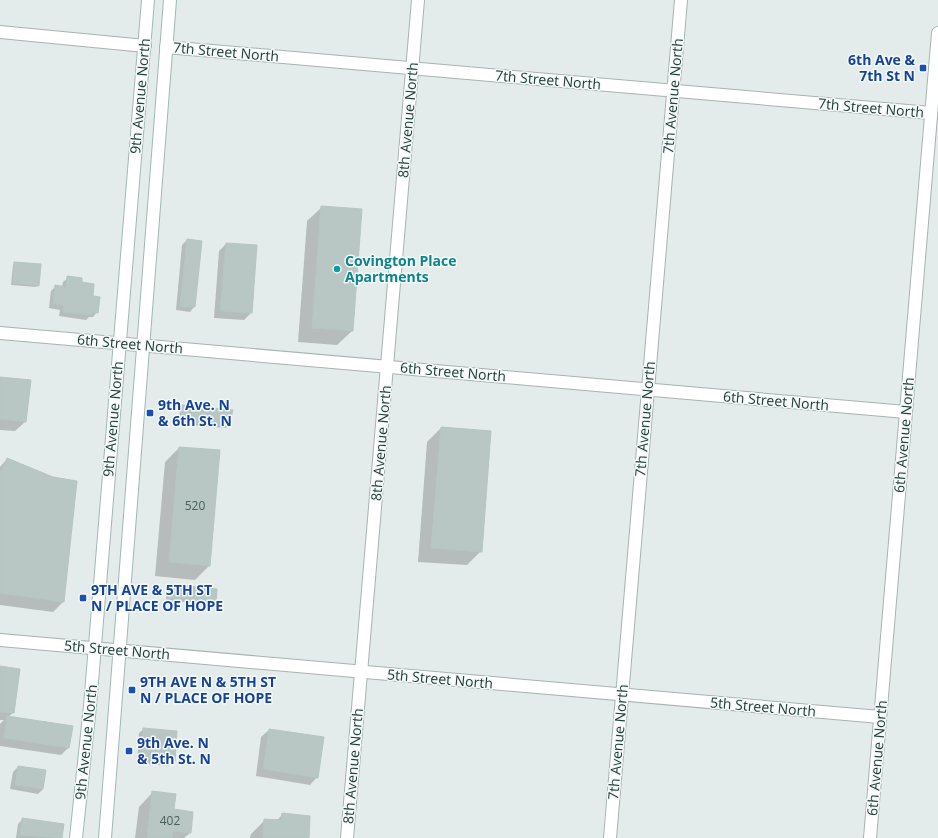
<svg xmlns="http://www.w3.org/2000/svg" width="938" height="838" font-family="'Open Sans',sans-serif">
<rect width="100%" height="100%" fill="#e3ecea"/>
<g fill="#0003">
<polygon points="322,207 352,331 337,345 298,342 307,221"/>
<polygon points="187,240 194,307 190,312 176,310 182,245"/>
<polygon points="226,244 251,313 244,320 214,318 219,251"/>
<polygon points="15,263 38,285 36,287 11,285 13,265"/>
<polygon points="68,278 80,283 92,297 97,312 93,317 89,317 86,320 59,316 60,310 49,308 51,291 56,286 62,287 63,282"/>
<polygon points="0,378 25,422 15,431 0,430"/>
<polygon points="182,407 228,425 226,428 179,424 180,409"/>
<polygon points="441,428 481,551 467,565 418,562 427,442"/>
<polygon points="179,448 209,566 195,580 155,576 165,462"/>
<polygon points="7,459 53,478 76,482 63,602 53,612 0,605 0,467"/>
<polygon points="169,585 215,603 213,605 166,600 167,587"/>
<polygon points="0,667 19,670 13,713 8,717 68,748 61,755 0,746 0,724 4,720 0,720"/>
<polygon points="144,729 176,732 174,761 169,766 137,763 139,733"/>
<polygon points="269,730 323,738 317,777 310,785 256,776 261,737"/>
<polygon points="18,767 43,789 38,794 10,789 13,772"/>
<polygon points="153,792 173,810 190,833 184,838 135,838 139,807"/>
<polygon points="282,815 308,838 250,838 251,834 265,820 276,821"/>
<polygon points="23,819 63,825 61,838 16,838 18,824"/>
</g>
<g fill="#b8c7c3" stroke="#b5c6c2">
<polygon points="321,206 362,209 353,331 312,328"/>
<polygon points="187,239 202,241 195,307 180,306"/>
<polygon points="226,243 257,245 252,313 220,311"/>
<polygon points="14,262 41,264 39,286 13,283"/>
<polygon points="67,276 82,278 82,282 94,284 93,296 100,297 98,313 92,312 92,315 63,312 64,305 53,304 55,285 66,287"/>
<polygon points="0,377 31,380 26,422 0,419"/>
<polygon points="182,405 233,410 229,426 181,422"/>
<polygon points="441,427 491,431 482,552 431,548"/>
<polygon points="179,447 220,450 210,566 169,562"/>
<polygon points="7,458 53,477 77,481 64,602 0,593 0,471 2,471"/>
<polygon points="169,584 217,589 216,603 167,598"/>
<polygon points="0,666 20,669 14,713 0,712"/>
<polygon points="7,716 73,726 69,748 4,738"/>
<polygon points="143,728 177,731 175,761 141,758"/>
<polygon points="269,729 324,737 318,778 263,769"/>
<polygon points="18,766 46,770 43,789 15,785"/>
<polygon points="152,791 176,794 174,809 193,812 191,833 173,831 172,838 147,838"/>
<polygon points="282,813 310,816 309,838 263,838 264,819 281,820"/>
<polygon points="22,818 64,824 62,838 20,835"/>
</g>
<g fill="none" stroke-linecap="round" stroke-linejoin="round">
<g stroke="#a6b4b2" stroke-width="14">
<g id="minor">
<polyline points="0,32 145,46"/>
<polyline points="166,47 931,113"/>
<polyline points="0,333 906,412"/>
<polyline points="0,640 880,717"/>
<polyline points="347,838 418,0"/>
<polyline points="610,838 681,0"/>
</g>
</g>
<g stroke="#a6b4b2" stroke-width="14">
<polyline id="tertiary" points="870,838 938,33"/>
</g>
<g stroke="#a1b8b4" stroke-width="14">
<g id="secondary">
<polyline points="76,838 90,706 148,0"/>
<polyline points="105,838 170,0"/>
</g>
</g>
<use href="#minor" stroke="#fff" stroke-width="12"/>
<use href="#tertiary" stroke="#fff" stroke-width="12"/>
<use href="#secondary" stroke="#fff" stroke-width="12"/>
</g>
<g fill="#1a4fb4" stroke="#f3f9f7" stroke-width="1.5">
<rect x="919" y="64" width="8" height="8" rx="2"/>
<rect x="146" y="409" width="8" height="8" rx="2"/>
<rect x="79" y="594" width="8" height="8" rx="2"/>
<rect x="128" y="686" width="8" height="8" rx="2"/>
<rect x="125" y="747" width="8" height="8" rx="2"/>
</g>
<circle fill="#0f9aa8" stroke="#f3f9f7" stroke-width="1.5" cx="337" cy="269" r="4"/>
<g text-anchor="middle" stroke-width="3" stroke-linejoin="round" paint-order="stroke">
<g font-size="12" fill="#48605d">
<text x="195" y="510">520</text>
<text x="170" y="825">402</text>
</g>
<g font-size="14" fill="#233d3b" stroke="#f3f9f7">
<text transform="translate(226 52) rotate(5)" y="5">7th Street North</text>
<text transform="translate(548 80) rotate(5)" y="5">7th Street North</text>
<text transform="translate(140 96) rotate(-85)" y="5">9th Avenue North</text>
<text transform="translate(673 96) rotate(-85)" y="5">7th Avenue North</text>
<text transform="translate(871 108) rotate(5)" y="5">7th Street North</text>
<text transform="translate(408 120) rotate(-85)" y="5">8th Avenue North</text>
<text transform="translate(130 344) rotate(5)" y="5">6th Street North</text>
<text transform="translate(453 372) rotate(5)" y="5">6th Street North</text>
<text transform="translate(776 401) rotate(5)" y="5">6th Street North</text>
<text transform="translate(113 419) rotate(-85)" y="5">9th Avenue North</text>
<text transform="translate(645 419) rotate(-85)" y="5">7th Avenue North</text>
<text transform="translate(904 435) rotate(-85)" y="5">6th Avenue North</text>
<text transform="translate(381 443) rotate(-85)" y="5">8th Avenue North</text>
<text transform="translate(117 650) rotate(5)" y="5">5th Street North</text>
<text transform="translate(440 679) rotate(5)" y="5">5th Street North</text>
<text transform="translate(763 707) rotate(5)" y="5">5th Street North</text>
<text transform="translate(86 742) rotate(-84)" y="5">9th Avenue North</text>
<text transform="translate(618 742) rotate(-85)" y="5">7th Avenue North</text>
<text transform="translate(877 758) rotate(-85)" y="5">6th Avenue North</text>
<text transform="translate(353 766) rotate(-85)" y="5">8th Avenue North</text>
</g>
<g font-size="14" font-weight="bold" fill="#164399" stroke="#f3f9f7" text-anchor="start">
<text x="915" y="65" text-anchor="end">6th Ave &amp;<tspan x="915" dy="16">7th St N</tspan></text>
<text x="158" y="410">9th Ave. N<tspan x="158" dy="16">&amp; 6th St. N</tspan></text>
<text x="91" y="595">9TH AVE &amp; 5TH ST<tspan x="91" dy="16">N / PLACE OF HOPE</tspan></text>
<text x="140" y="687">9TH AVE N &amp; 5TH ST<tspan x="140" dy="16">N / PLACE OF HOPE</tspan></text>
<text x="137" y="748">9th Ave. N<tspan x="137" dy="16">&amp; 5th St. N</tspan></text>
</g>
<g font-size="14" font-weight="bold" fill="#0d838f" stroke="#f3f9f7" text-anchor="start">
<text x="345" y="266">Covington Place<tspan x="345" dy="16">Apartments</tspan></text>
</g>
</g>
</svg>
